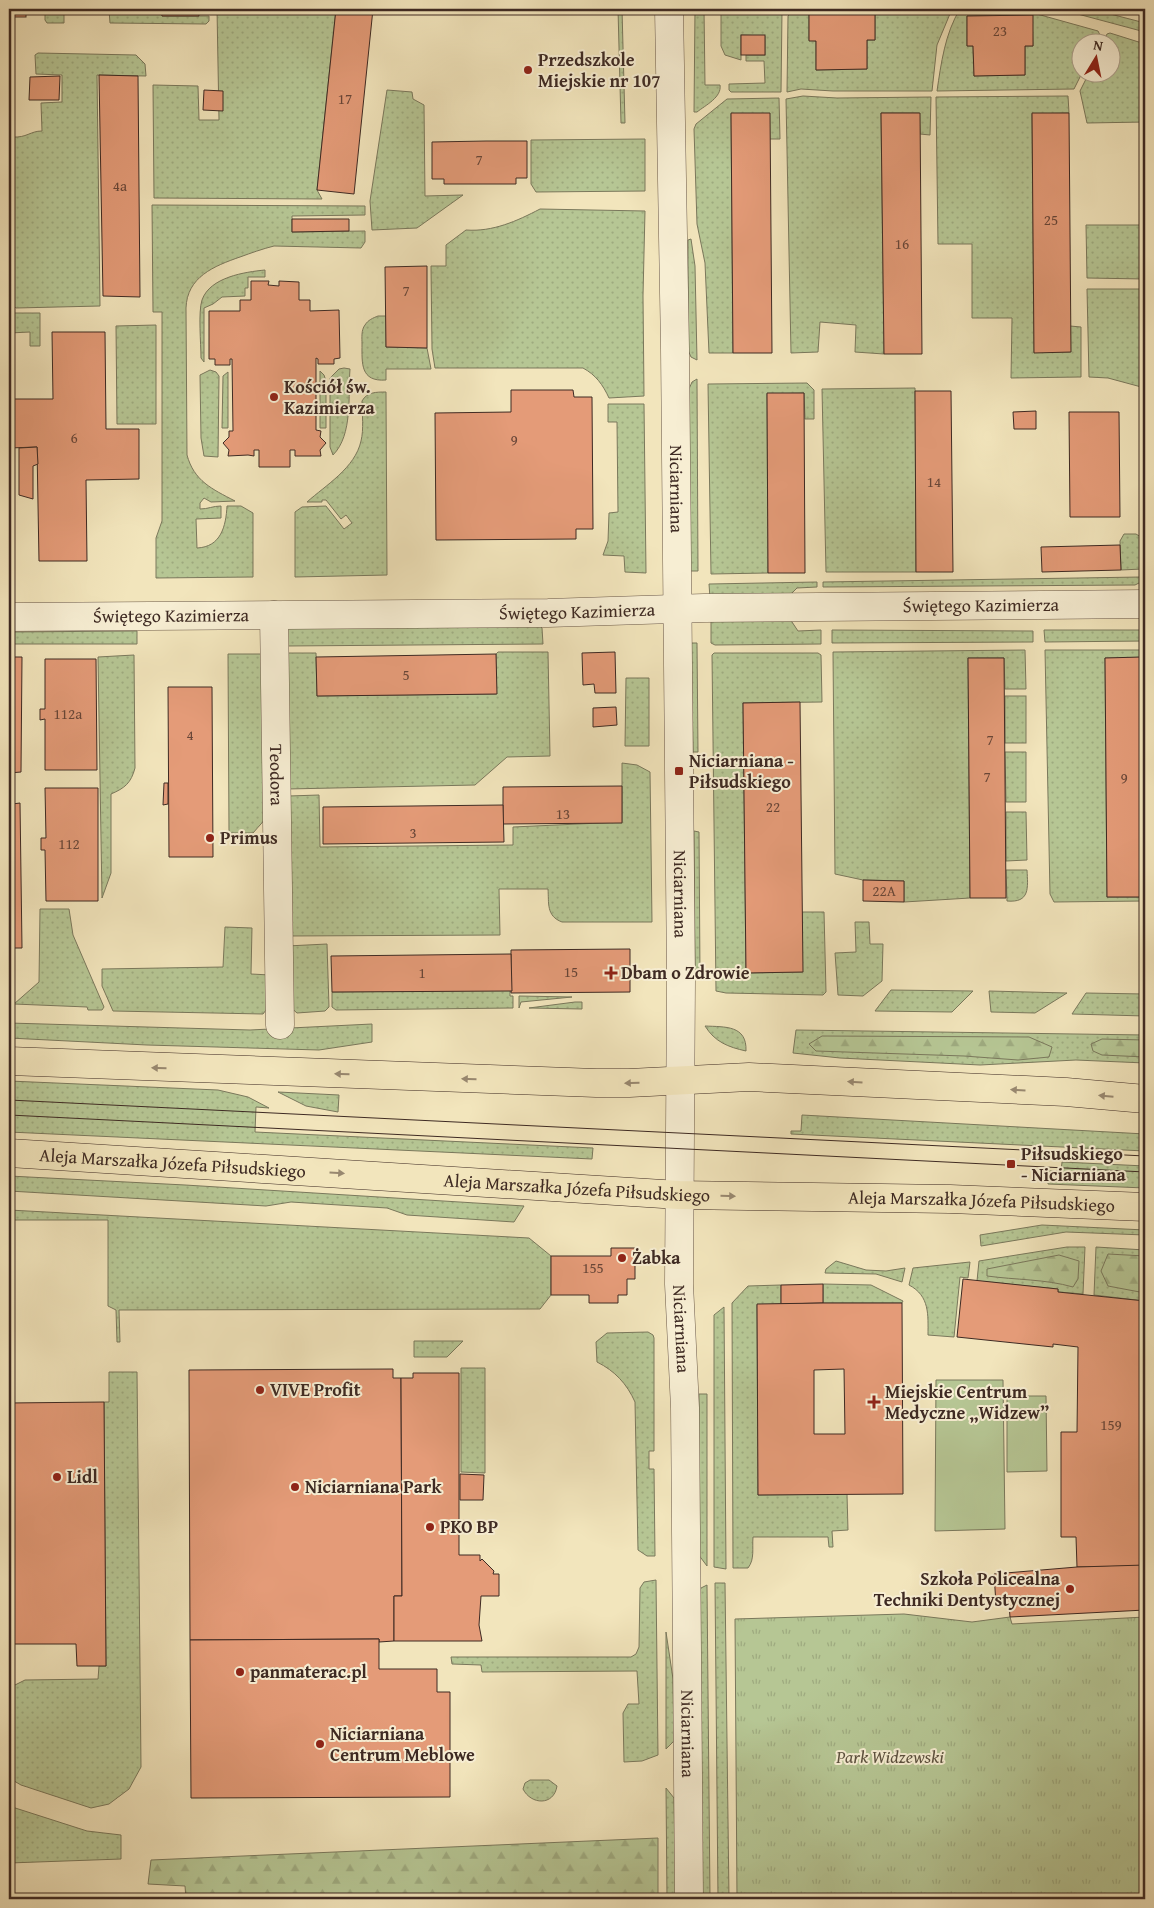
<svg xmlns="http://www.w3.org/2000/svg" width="1154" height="1908" font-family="'Gentium Book Plus',serif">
<defs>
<pattern id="grass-dots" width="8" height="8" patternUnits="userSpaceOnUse" patternTransform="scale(1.25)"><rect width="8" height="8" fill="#b6c694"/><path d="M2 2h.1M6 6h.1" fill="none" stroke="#9eaa7f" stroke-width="1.8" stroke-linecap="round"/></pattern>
<pattern id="forest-firs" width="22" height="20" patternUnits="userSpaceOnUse" patternTransform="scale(1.25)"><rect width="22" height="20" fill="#b6c694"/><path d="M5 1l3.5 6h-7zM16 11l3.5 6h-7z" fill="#9eaa7f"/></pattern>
<pattern id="park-tufts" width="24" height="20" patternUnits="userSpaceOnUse" patternTransform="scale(1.25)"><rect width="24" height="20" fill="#b6c694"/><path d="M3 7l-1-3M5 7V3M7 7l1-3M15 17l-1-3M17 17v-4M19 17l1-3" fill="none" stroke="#9eaa7f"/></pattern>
</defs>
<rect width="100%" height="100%" fill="#f2e5bc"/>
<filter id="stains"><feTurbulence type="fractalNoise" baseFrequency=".004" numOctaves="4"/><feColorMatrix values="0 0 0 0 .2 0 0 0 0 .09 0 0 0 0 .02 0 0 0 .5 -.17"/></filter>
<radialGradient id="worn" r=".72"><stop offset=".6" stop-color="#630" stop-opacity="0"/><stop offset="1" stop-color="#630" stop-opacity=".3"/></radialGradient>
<g fill="url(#grass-dots)" stroke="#7a785c">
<polygon points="45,9 161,9 162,16 209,16 209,21 206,24 110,23 109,10 64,9 64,23 47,23 45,20"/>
<polygon points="217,9 336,9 317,190 322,199 154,198 153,85 198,86 199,120 219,120"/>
<polygon points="618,9 622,9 625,123 621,123"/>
<path d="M695,9h9l1,76h15c2,12 -14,20 -23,27h-3z"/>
<polygon points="721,9 778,9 782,11 781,92 731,92 729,90 729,84 765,83 764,61 746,61 746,55 765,55 765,36 741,35 741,60 725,55 721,46"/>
<polygon points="794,9 809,10 809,40 816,41 816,70 867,69 867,40 875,40 875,9 952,9 937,45 932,91 833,91 801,89 787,92 788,16"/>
<path d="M960,9h32v6l-25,1v30h6l1,30 51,-1v-29h8l-1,-31h-28v-6h15l79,22 2,4 -4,7h-14v31l-8,16 -137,2c4,-27 8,-58 23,-82z"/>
<polygon points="1059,9 1091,9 1145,23 1145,32"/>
<polygon points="1110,33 1145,44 1145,122 1087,123 1080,91 1089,73 1112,72 1112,42 1103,42 1107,34"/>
<path d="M38,53l98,2 9,9 1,12 -49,-1 3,231 -84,2 -4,-3v-168c15,1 18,-6 30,-6l-1,-28 21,-1v-27l-26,-1 -1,-19z"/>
<polygon points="387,90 412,92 413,99 424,105 425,196 463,195 417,228 372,230 370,201"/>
<polygon points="803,96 837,98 931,97 930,135 920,134 919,113 881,113 884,354 855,352 856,325 820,322 818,352 791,353 786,99"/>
<polygon points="1068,96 1069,113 1032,114 1034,352 1070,352 1070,326 1081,327 1081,377 1011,378 1012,318 972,318 972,244 938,244 936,97"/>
<polygon points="779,98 780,139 770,139 731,114 733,353 709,353 705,263 697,224 694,129 696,124 727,99"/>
<polygon points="645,139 645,191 536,192 531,184 531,140"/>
<path d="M152,205l213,1v9l-73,1v16l73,-1v11l-4,6 -87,-2c-12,3 -23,7 -34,11 -26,9 -53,20 -54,51l1,147c7,26 25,34 48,46l-24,1 -7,-4 -4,5v6c8,0 13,-3 21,-3v12l-25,1 1,29c24,-1 29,-22 30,-42h14l12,7v64l-97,1v-40l6,-17v-209h-9z"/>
<path d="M540,209l105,2 -2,85 1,100 -35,2c-6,-13 -13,-23 -26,-30h-148l-3,-19 -1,-83h15v-21l20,-15c27,2 51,-9 74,-21z"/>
<polygon points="1086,225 1145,225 1145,279 1087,278"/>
<polygon points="691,239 695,266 697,360 691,357 688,350 688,240"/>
<path d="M265,270v7h-17v11h-3v8l-23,1 -9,7 -9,4v54l-3,-4c0,-14 -3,-46 1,-58 8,-23 43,-28 63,-30z"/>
<polygon points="1087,289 1145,289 1145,388 1108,378 1089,377"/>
<polygon points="9,313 40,313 40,346 30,346 30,332 9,333"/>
<path d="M378,316h8v31l41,1 4,21h-45v11c-26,2 -24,-17 -24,-36 0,-6 -1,-14 3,-19 3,-5 8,-7 13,-9z"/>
<polygon points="156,325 156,424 117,424 116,326"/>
<path d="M344,368l6,1c-2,26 3,66 -17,86l-3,-8v-69l9,-9z"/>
<polygon points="210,370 216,372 219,376 218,457 204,456 201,438 200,375"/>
<polygon points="320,371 324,375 326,381 326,428 320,428"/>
<polygon points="228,372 228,428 222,428 223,376"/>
<polygon points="697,379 698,571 690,571 689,389 692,382"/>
<polygon points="807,383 814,390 814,419 805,419 804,393 767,394 768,573 711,574 708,384"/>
<polygon points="915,388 916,572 826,572 822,389"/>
<path d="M386,392l1,183 -92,2v-65l7,-5 24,-1 18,23 8,-6 -6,-8 -5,4 -15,-19h-4v2h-15c19,-17 48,-34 54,-61 3,-12 1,-27 1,-40 5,-9 14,-9 24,-9z"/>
<polygon points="608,404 644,404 646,573 625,572 624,556 603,555 608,541 609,513 618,512 617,422 608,422"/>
<polygon points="1124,534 1136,534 1144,539 1145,565 1142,569 1121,570 1120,541"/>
<polygon points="1141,577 1141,582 1135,585 823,587 823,582"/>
<polygon points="817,582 817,587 797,588 787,598 710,598 709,584"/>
<polygon points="788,616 798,631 821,630 821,644 715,645 711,643 711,617"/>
<polygon points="539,625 542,628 543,644 286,646 285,628"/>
<polygon points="832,630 1033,631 1033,642 832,643"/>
<polygon points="1044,630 1145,630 1145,641 1045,642"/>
<polygon points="137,631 137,644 9,644 9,632"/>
<polygon points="691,643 697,643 698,752 693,752"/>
<polygon points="1025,650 1026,689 1005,689 1004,658 968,658 970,898 904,902 904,881 863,880 835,874 833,652"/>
<polygon points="1045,650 1145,650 1145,683 1141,683 1141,658 1105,658 1107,897 1143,897 1142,871 1145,871 1145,901 1054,902 1050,894"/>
<polygon points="498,652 548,652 550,756 507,757 475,785 287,789 286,653 316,653 317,696 496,694 496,654"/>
<polygon points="714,653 818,653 821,655 822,702 743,703 746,973 802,972 802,912 824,912 826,992 823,995 726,993 716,991 712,655"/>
<polygon points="228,654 267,654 268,816 253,833 229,833"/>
<path d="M134,655l1,113c-4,15 -10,20 -24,26v79l-9,25 -4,-241z"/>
<polygon points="626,678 649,678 649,746 625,746"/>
<rect x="1141" y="693" width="4" height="51"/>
<rect x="1005" y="696" width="21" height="47"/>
<polygon points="1005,752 1026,752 1026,802 1006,802"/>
<path d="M622,763l15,2 13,7 2,150h-90c-16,-6 -13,-19 -14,-33h-49l1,46 -212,1 1,-140 30,-1 1,52 193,-2v-18l109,-5z"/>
<polygon points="1006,812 1026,812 1027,860 1006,861"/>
<polygon points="694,831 699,832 700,976 695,976"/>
<path d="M1006,870h21c1,18 3,33 -20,31z"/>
<polygon points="40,909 69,909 73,935 104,1007 102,1010 88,1010 87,1007 14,1004 39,982"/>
<polygon points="855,922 869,922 870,944 883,944 882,981 863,996 838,995 835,953 856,952"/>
<polygon points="225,927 252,928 251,974 270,975 269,1006 263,1014 113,1011 102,986 102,969 223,967"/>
<polygon points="327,944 329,1007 325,1011 297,1013 288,1005 287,946"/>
<polygon points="510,990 510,996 513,996 513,1008 336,1010 332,1007 332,992"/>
<polygon points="891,990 973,991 952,1012 875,1011"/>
<polygon points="989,991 1067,993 1035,1013 991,1012"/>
<polygon points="1086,993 1144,994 1145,1016 1072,1014"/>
<polygon points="519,996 572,997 521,1002 519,1008"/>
<polygon points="582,1002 582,1009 529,1008 575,1002"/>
<polygon points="9,1023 250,1030 372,1024 372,1042 319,1050 147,1045 9,1038"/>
<path d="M705,1026c20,1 42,-1 41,25 -18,-4 -31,-9 -41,-25z"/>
<polygon points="796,1030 1145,1035 1145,1063 1076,1060 980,1065 840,1058 793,1053"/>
<polygon points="9,1081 218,1090 248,1097 269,1108 256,1107 255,1132 593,1148 592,1159 9,1132"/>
<polygon points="278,1092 339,1095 338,1112 306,1106"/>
<polygon points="802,1115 1145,1134 1145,1151 791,1134 791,1131 801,1131"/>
<polygon points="1062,1162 1145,1166 1145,1188 1048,1184 1048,1171 1061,1171"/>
<polygon points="9,1176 185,1185 524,1206 514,1222 407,1215 387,1208 291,1202 266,1206 9,1191"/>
<polygon points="9,1210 529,1238 551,1256 551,1295 540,1309 119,1310 120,1342 117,1342 116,1310 108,1306 108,1220 9,1220"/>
<polygon points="1042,1225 1145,1230 1145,1235 1066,1232 981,1246 980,1235"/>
<polygon points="1067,1247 1085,1247 1083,1294 1058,1292 1058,1289 977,1281 979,1261"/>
<polygon points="1096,1247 1145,1250 1145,1301 1094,1295"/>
<polygon points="836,1261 866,1270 886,1271 905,1268 902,1282 876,1274 825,1273 826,1269"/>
<path d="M970,1262l-2,16 -8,-1 -6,60 -26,-2c0,-20 2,-39 -19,-50l4,-17z"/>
<polygon points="823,1284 871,1285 903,1301 902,1303 823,1303"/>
<path d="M781,1285v19l-24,1 1,190 89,-1 1,36 -16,1 1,16h-4l-1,-10h-75c-1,11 2,22 -5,31h-15l-1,-265 16,-17z"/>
<polygon points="724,1307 726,1569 714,1567 714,1315"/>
<path d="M648,1332l5,3 1,3v113h-5v18h5l1,87h-8l-9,-6 -3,-148c-8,-18 -20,-31 -38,-40l-1,-20 11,-9z"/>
<polygon points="414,1341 463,1341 447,1357 414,1357"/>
<polygon points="461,1368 485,1368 485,1473 461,1472"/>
<polygon points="109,1372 137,1372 141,1767 129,1789 109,1804 91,1808 21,1785 9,1778 9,1688 25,1680 98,1679 99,1666 106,1666 104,1402 109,1402"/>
<polygon points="699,1394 707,1394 707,1566 698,1554"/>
<polygon points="656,1580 658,1755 642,1761 624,1762 623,1713 628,1704 639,1704 637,1671 482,1672 481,1665 452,1664 451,1657 631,1657 636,1654 639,1647 640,1588 644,1582"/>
<polygon points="715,1583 725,1583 729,1899 718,1899"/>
<polygon points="707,1585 710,1899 701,1899 698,1596 701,1588"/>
<polygon points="666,1632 673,1679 674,1741 666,1749"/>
<path d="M530,1780h19l8,6c-3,20 -26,19 -34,3l2,-6z"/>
<polygon points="666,1788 674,1798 676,1899 667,1899"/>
<polygon points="9,1806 87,1831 121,1835 121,1859 9,1863"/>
</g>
<g fill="url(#forest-firs)" stroke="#7a785c">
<polygon points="822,1036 1029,1037 1052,1047 1049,1057 1018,1060 964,1056 816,1051 809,1044"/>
<polygon points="1102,1039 1145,1040 1145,1057 1102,1055 1093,1051 1091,1044"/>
<polygon points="1108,1254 1145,1256 1145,1293 1108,1286 1101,1271"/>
<path d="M1059,1255l20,6 -1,18 -5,8c-28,-8 -57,-7 -86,-11v-7z"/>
<polygon points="658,1838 658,1899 186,1899 185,1886 148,1884 151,1860"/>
</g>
<polygon fill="url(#park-tufts)" stroke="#7a785c" points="904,1614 972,1622 1010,1617 1012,1624 1145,1617 1145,1899 737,1899 735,1619"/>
<g fill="#b6c694" stroke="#7a785c">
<polygon points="936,1380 1003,1380 1005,1529 935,1531"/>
<polygon points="1007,1396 1046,1396 1047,1471 1007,1472"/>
</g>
<g fill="#e49b78" stroke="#3e2a23" fill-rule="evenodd">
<rect x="9" y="9" width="17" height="8"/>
<polygon points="161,9 198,9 199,16 162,16"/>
<polygon points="336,9 373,9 354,194 317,190"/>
<polygon points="875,9 875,40 867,40 867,69 816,70 816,41 809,41 809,10"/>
<polygon points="1033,15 1033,46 1025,46 1025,75 974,76 973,46 967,46 967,16"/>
<rect x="741" y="35" width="24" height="20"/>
<polygon points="99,75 138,76 140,297 103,296"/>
<polygon points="60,76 59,100 29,100 30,77"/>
<polygon points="204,90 223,91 223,111 203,110"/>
<polygon points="731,113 770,113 772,353 733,353"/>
<polygon points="881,113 920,113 922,354 884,354"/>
<polygon points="1032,113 1069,113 1071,352 1034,353"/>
<polygon points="486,141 527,141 527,178 516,178 516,184 444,184 444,179 432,179 432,142"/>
<polygon points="292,219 349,219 349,231 292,232"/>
<polygon points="427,266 427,348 386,347 385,267"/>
<polygon points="251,281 269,281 268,285 279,286 279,281 299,282 299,300 310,300 310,311 339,310 340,358 334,359 334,364 318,364 318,359 316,358 316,430 321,431 320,437 326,443 320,450 321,456 295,456 295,450 290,450 290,467 259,467 259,450 254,450 254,456 248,455 228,456 229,450 223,443 229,437 229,431 233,431 232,359 230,359 230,365 215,365 215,359 209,359 209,311 240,311 240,300 251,300"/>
<polygon points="52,332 105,332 106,429 139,429 139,479 86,480 87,561 39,561 37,447 9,448 9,399 53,399"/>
<polygon points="511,390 573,390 574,397 592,397 593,529 576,529 576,539 436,540 435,413 511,412"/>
<polygon points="915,391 951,391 953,572 916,572"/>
<polygon points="767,393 804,393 805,573 768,573"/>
<polygon points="1036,411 1036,429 1014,429 1013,412"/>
<polygon points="1069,412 1119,412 1120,517 1070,517"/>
<polygon points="37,447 38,464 33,466 33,499 19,495 19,448"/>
<polygon points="1120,545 1121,570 1042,572 1041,547"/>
<polygon points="615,652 616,693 595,693 594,684 583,685 582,653"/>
<polygon points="496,654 497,694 317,696 316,657"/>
<polygon points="9,657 22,657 21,772 9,773"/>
<polygon points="1141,657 1143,897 1107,897 1105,658"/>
<polygon points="968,658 1004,658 1006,898 970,898"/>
<polygon points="45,659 96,659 97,770 45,770 45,719 40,720 40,709 45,709"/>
<polygon points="168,687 212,687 213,857 169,857"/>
<polygon points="800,702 803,972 746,973 743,703"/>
<polygon points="616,707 617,725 593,727 593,708"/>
<polygon points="164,783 168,783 168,804 163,805"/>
<polygon points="622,786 622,823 503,824 503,787"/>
<polygon points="45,788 98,788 98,901 46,901 45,850 41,850 41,838 46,838"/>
<polygon points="9,796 12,796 12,804 20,803 22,948 9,948"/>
<polygon points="503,805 504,842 323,844 323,807"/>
<polygon points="863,880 904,881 904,902 863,901"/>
<polygon points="630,949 630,992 511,993 511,950"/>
<polygon points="511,954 512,991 332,992 331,956"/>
<polygon points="611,1248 635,1248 635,1279 627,1279 627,1295 618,1295 618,1303 589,1303 589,1295 551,1295 551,1256 611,1256"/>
<polygon points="963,1279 1058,1289 1058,1292 1145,1301 1145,1399 1140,1399 1140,1419 1145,1419 1145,1463 1140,1463 1143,1566 1077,1567 1076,1537 1061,1537 1061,1432 1077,1432 1078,1347 1053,1344 1053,1347 957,1337"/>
<polygon points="823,1284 823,1303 781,1304 781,1285"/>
<path d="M823,1303h79l1,191 -145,1 -1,-191zM844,1369l1,65h-31v-64z"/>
<polygon points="393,1369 393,1378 401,1378 402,1596 394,1596 394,1641 379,1642 379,1639 190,1640 189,1370"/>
<polygon points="413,1373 459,1373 459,1555 480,1555 480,1561 482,1559 494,1571 493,1574 499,1574 499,1596 481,1596 479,1625 482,1641 394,1641 394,1596 402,1596 401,1378 413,1378"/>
<polygon points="104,1402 106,1666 77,1666 76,1644 10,1644 9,1403"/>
<polygon points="460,1474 484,1475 483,1500 460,1500"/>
<polygon points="1145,1565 1145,1610 1010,1617 1009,1604 996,1604 994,1574 1077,1567"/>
<polygon points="379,1639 379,1669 437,1669 437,1692 450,1692 450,1797 191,1798 190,1640"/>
</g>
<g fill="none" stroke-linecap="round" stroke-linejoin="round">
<g stroke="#6b5949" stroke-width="29">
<g id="minor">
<path id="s1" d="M669,9l6,340 6,631 -2,304 6,124 4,491"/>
<path id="s2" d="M274,615l6,410"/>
<path id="s3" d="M9,617l539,-4 156,-5 441,-4"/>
</g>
</g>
<g stroke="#3e2a23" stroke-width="29">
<g id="major">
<polyline points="9,1061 596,1083 629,1083 749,1077 1066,1092 1145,1099"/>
<path id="s4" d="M9,1153l670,42 271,4 195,8"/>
</g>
</g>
<use href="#minor" stroke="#f7eed3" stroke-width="28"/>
<use href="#major" stroke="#f2e5bc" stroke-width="28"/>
<g stroke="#3e2a23" stroke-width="1">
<polyline points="9,1100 1145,1156"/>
<polyline points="9,1115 1145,1172"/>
</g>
</g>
<defs><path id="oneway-solid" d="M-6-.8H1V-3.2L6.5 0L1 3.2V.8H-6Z" transform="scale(1.25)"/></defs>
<g fill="#988870">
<use href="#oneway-solid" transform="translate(159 1068) rotate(-179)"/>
<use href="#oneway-solid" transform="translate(342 1074) rotate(-178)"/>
<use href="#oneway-solid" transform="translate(469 1079) rotate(-178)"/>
<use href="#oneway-solid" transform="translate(855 1082) rotate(-177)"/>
<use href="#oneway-solid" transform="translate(632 1083) rotate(178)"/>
<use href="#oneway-solid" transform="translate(1018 1090) rotate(-177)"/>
<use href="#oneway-solid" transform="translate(1106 1096) rotate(-175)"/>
<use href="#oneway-solid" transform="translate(337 1173) rotate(4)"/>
<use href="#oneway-solid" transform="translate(728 1196) rotate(1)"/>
</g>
<g fill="#8f2418" stroke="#f7eed3" stroke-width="2">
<circle cx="528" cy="70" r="5"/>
<circle cx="274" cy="397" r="5"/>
<rect x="674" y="766" width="10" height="10" rx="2.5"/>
<circle cx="210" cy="838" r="5"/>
<path d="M608.5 965.5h5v5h5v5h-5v5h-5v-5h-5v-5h5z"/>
<rect x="1006" y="1159" width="10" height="10" rx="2.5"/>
<circle cx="622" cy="1258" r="5"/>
<circle cx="260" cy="1390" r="5"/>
<path d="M871.5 1394.5h5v5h5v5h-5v5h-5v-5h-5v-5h5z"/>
<circle cx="57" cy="1477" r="5"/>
<circle cx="295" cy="1487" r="5"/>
<circle cx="430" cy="1527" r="5"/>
<circle cx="1070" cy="1589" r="5"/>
<circle cx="240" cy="1672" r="5"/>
<circle cx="320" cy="1744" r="5"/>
</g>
<g text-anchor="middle" stroke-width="4" stroke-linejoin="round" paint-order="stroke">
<g font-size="15" fill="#684638">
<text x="1000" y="36">23</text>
<text x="345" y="104">17</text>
<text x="479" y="165">7</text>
<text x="120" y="191">4a</text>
<text x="1051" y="225">25</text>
<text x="902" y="249">16</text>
<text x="406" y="296">7</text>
<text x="74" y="443">6</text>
<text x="514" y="445">9</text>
<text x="934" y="487">14</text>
<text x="406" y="680">5</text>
<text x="68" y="719">112a</text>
<text x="190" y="740">4</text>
<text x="990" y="745">7</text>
<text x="987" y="782">7</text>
<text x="1124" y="783">9</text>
<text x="773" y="812">22</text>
<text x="563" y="819">13</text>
<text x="413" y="838">3</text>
<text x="69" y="849">112</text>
<text x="884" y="896">22A</text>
<text x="571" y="977">15</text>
<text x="422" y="978">1</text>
<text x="593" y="1273">155</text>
<text x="1111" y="1430">159</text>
</g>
<g font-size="18" font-weight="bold" fill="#3e2a23" stroke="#f7eed3" text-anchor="start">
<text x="538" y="66">Przedszkole<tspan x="538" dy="21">Miejskie nr 107</tspan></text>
<text x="284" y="393">Kościół św.<tspan x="284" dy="21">Kazimierza</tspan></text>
<text x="689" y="767">Niciarniana -<tspan x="689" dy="21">Piłsudskiego</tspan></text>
<text x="220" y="844">Primus</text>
<text x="621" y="979">Dbam o Zdrowie</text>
<text x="1021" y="1160">Piłsudskiego<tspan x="1021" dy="21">- Niciarniana</tspan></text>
<text x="632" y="1264">Żabka</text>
<text x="270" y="1396">VIVE Profit</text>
<text x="885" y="1398">Miejskie Centrum<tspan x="885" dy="21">Medyczne „Widzew”</tspan></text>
<text x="67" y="1483">Lidl</text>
<text x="305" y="1493">Niciarniana Park</text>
<text x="440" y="1533">PKO BP</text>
<text x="1060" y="1585" text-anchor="end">Szkoła Policealna<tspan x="1060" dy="21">Techniki Dentystycznej</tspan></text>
<text x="250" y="1678">panmaterac.pl</text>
<text x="330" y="1740">Niciarniana<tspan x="330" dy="21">Centrum Meblowe</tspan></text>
</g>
<g font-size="18" fill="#3e2a23" stroke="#f7eed3">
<text dy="6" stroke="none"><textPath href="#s1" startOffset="480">Niciarniana</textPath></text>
<text dy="6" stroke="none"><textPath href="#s3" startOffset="972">Świętego Kazimierza</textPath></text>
<text dy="6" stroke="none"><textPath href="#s3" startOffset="568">Świętego Kazimierza</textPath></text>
<text dy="6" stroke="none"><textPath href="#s3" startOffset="162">Świętego Kazimierza</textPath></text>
<text dy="6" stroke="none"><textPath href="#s2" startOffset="160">Teodora</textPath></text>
<text dy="6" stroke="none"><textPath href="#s1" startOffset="885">Niciarniana</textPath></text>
<text dy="6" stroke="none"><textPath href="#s4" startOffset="164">Aleja Marszałka Józefa Piłsudskiego</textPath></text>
<text dy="6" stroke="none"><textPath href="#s4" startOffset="569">Aleja Marszałka Józefa Piłsudskiego</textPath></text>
<text dy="6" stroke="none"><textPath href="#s4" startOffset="974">Aleja Marszałka Józefa Piłsudskiego</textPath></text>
<text dy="6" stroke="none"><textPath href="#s1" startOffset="1320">Niciarniana</textPath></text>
<text dy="6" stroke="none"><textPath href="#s1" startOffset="1725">Niciarniana</textPath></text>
</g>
<g font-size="18" font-style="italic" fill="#5c513f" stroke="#f7eed3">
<text x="890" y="1763">Park Widzewski</text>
</g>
</g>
<rect width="1154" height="1908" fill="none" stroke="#f2e5bc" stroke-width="30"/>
<rect x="10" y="10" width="1134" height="1888" fill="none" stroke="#3e2a23" stroke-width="2.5"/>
<rect x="15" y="15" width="1124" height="1878" fill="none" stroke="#3e2a23"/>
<g transform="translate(1096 58) rotate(10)"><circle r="24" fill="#f7eed3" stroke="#ada08d"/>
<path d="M0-4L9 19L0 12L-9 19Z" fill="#8f2418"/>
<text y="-8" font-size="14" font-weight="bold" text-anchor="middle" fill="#3e2a23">N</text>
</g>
<rect width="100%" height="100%" filter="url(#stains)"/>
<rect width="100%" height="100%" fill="url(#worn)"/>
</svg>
